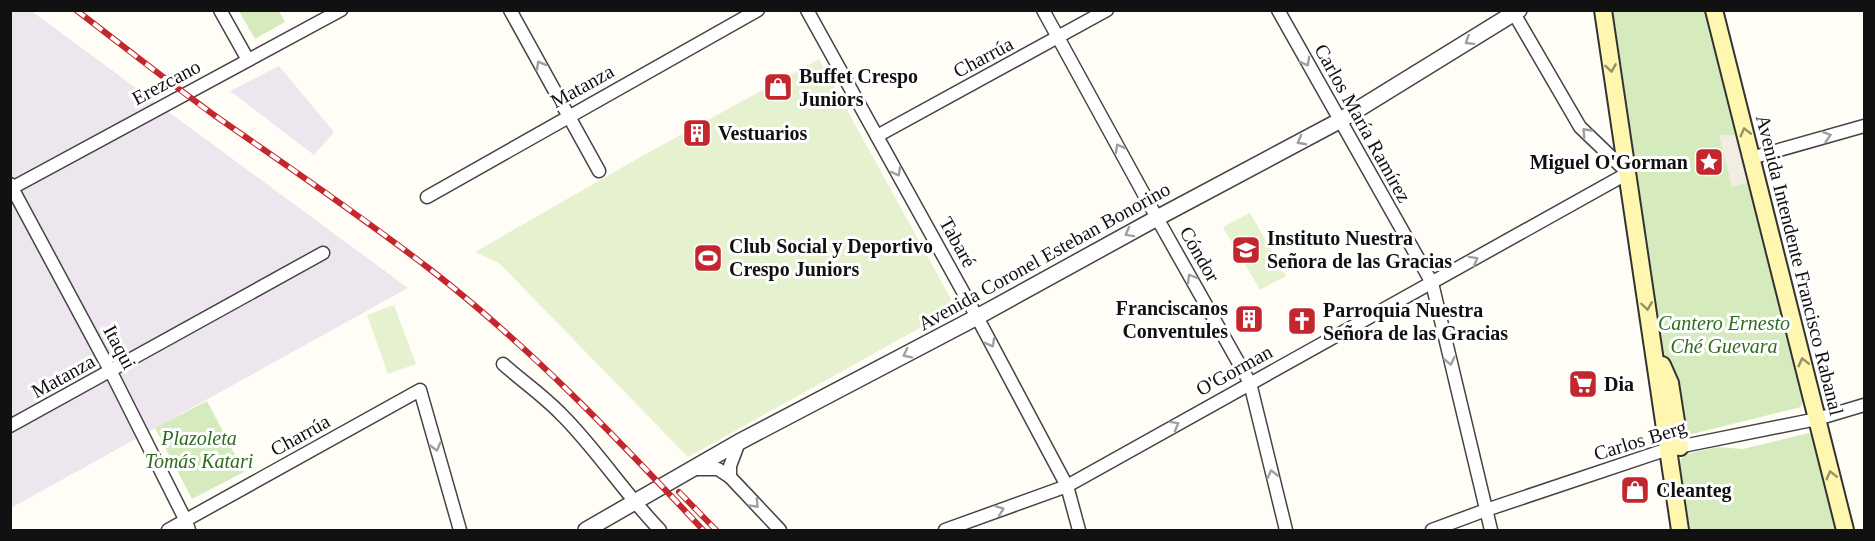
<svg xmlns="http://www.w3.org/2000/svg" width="1875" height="541" font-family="'Times New Roman',serif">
<rect width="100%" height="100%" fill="#fffdf5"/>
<g fill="#eee6ef">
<polygon points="30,10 408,288 11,508 10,11"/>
<polygon points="279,66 334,132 314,155 230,91"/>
</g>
<g fill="#d5ebbd">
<polygon points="239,11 279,11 285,22 255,39"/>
<polygon points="1613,11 1708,11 1804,395 1801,407 1688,435 1681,432 1674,377 1663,352"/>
<polygon points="207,401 244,472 192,499 155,428"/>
<polygon points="1809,433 1813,436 1837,530 1690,530 1679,465 1681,459 1686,454 1718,447 1743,449"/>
</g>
<g fill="#e6f2cf">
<polygon points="819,59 951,299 945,314 688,457 499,263 475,252 644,155"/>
<polygon points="1250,213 1286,276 1260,290 1223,227"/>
<polygon points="394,305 416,364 388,374 367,315"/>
</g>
<polygon fill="#f1ede2" points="1719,135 1739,135 1750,182 1732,187"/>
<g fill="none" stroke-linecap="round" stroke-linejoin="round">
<g stroke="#444" stroke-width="15">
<g id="minor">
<polyline points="220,10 248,60"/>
<polyline points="510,10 599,171"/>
<polyline points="807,10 977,317 1067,486 1079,530"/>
<polyline points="1043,10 1157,218 1250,383 1286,530"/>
<polyline points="1278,10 1432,283 1491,530"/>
<polyline points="877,136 1107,10"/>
<polyline points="1751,158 1864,126"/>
<polyline points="10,184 111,372 186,521 189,530"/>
<polyline points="10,189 341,10"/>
<polyline points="427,197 758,10"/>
<path d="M503,364c19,17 41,32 59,51 36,36 63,79 98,115"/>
<polyline points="10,426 323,253"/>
<polyline points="696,469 718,469 730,477 780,530"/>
<polyline points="730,477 730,466 739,442"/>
<polyline points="168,530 420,390 460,530"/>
<polyline points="945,530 1067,486 1628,173 1580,127 1512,10"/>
<polyline points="1432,530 1486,510 1668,449 1817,419 1864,405"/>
</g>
</g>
<g stroke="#444" stroke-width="18">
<polyline id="tertiary" points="586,530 739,442 977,317 1157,218 1339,121 1519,10"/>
</g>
<g stroke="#333" stroke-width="20">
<g id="secondary">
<polyline points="1603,10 1680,530"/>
<polyline points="1714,10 1845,530"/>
<polyline points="1662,365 1670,383 1680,447"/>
</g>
</g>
<use href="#minor" stroke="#fff" stroke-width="12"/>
<use href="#tertiary" stroke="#fff" stroke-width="15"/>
<use href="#secondary" stroke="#fff6b0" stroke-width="16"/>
<g stroke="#c4262e" stroke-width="6">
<g id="rail">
<path d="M76,10c46,35 91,71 138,105 73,51 147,101 217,155 99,77 187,169 272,260"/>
<polyline points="679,492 716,530"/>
</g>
</g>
<use href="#rail" stroke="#fff" stroke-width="4" stroke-dasharray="11" stroke-linecap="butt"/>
</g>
<defs><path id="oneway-chevron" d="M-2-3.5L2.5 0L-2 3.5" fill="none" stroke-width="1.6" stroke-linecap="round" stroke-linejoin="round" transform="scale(1.5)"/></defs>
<g stroke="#a0a0a0">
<use href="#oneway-chevron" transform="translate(1469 41) rotate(148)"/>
<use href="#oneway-chevron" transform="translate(1306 62) rotate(61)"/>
<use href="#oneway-chevron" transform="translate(540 65) rotate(-119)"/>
<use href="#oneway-chevron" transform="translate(1586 132) rotate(-134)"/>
<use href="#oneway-chevron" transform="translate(1827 136) rotate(-16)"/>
<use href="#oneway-chevron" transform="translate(1301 141) rotate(152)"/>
<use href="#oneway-chevron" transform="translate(1119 148) rotate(-119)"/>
<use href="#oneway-chevron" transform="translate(897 172) rotate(61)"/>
<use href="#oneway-chevron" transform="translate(1129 233) rotate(151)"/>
<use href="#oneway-chevron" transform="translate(1474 260) rotate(-29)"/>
<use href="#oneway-chevron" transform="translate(1191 278) rotate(-120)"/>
<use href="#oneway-chevron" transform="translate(991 343) rotate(62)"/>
<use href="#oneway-chevron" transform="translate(907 354) rotate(153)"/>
<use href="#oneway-chevron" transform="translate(1450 361) rotate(77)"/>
<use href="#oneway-chevron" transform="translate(1175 425) rotate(-29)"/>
<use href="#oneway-chevron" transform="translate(436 447) rotate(74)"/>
<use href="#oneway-chevron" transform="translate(1272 474) rotate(-103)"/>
<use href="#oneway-chevron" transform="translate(755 504) rotate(47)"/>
<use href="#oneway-chevron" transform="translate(1000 510) rotate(-20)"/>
</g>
<g stroke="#948f68">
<use href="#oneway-chevron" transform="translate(1611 68) rotate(81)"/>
<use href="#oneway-chevron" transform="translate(1745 132) rotate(-104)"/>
<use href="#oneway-chevron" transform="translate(1647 306) rotate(82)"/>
<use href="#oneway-chevron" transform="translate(1803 362) rotate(-104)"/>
<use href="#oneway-chevron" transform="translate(1831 475) rotate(-104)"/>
</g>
<defs>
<g id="shop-square" transform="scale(1.5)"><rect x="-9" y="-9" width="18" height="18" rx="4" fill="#c4262e" stroke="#fff"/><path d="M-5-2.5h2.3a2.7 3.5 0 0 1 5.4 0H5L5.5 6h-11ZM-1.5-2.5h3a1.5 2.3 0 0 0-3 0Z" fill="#fff"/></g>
<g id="building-square" transform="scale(1.5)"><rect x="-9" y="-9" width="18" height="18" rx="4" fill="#c4262e" stroke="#fff"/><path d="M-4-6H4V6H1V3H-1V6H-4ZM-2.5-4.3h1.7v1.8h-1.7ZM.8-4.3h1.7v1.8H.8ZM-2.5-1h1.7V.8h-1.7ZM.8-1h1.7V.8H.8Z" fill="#fff"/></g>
<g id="sight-square" transform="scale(1.5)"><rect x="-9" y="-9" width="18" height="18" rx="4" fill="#c4262e" stroke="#fff"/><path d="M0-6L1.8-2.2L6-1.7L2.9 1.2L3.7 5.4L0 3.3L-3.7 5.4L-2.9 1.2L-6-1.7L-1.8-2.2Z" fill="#fff"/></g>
<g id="school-square" transform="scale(1.5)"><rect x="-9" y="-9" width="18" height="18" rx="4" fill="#c4262e" stroke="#fff"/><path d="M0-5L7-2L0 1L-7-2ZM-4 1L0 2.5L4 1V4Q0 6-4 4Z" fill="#fff"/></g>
<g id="stadium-square" transform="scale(1.5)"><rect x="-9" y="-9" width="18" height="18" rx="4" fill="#c4262e" stroke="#fff"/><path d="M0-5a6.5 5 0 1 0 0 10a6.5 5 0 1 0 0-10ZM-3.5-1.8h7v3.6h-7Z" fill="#fff"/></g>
<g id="church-square" transform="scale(1.5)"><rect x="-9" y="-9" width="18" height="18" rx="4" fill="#c4262e" stroke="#fff"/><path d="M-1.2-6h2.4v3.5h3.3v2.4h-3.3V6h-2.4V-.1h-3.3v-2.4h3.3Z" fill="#fff"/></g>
<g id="supermarket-square" transform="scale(1.5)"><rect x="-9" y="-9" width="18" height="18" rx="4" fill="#c4262e" stroke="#fff"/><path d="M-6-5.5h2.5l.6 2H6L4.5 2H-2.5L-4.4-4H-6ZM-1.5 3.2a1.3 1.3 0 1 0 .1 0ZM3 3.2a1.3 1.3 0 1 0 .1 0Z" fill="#fff"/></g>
</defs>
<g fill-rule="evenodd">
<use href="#shop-square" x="778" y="87"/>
<use href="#building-square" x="697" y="133"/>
<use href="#sight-square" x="1709" y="162"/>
<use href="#school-square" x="1246" y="250"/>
<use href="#stadium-square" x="708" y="258"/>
<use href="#building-square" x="1249" y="319"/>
<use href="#church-square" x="1302" y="321"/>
<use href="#supermarket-square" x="1583" y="384"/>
<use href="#shop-square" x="1635" y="490"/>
</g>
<g text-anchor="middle" stroke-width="6" stroke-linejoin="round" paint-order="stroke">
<g font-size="20" fill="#111" stroke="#fff">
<text transform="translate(983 57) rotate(-28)" y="7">Charrúa</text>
<text transform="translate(166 82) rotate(-28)" y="7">Erezcano</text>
<text transform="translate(582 86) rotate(-29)" y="7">Matanza</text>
<text transform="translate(1363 123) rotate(61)" y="7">Carlos María Ramírez</text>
<text transform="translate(958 242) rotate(61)" y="7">Tabaré</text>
<text transform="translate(1200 254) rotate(60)" y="7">Cóndor</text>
<text transform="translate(1044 256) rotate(-29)" y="7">Avenida Coronel Esteban Bonorino</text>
<text transform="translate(1800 265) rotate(76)" y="7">Avenida Intendente Francisco Rabanal</text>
<text transform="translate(120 347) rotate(62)" y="7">Itaqui</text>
<text transform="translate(1234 370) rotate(-29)" y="7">O'Gorman</text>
<text transform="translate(63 376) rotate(-29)" y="7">Matanza</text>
<text transform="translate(300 435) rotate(-29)" y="7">Charrúa</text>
<text transform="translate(1640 440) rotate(-17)" y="7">Carlos Berg</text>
</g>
<g font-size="20" font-weight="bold" fill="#111" stroke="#fff" text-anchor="start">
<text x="799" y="83">Buffet Crespo<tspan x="799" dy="23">Juniors</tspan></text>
<text x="718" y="140">Vestuarios</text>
<text x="1688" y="169" text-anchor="end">Miguel O'Gorman</text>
<text x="1267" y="245">Instituto Nuestra<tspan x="1267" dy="23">Señora de las Gracias</tspan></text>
<text x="729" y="253">Club Social y Deportivo<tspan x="729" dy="23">Crespo Juniors</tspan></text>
<text x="1228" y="315" text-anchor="end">Franciscanos<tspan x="1228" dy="23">Conventules</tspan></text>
<text x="1323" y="317">Parroquia Nuestra<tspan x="1323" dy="23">Señora de las Gracias</tspan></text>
<text x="1604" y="391">Dia</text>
<text x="1656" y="497">Cleanteg</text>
</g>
<g font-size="20" font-style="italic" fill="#2f6b1f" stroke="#fff">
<text x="1724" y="330">Cantero Ernesto<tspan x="1724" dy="23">Ché Guevara</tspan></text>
<text x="199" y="445">Plazoleta<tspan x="199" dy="23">Tomás Katari</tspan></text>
</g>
</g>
<rect width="1875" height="541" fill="none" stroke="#111111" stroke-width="24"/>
</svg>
